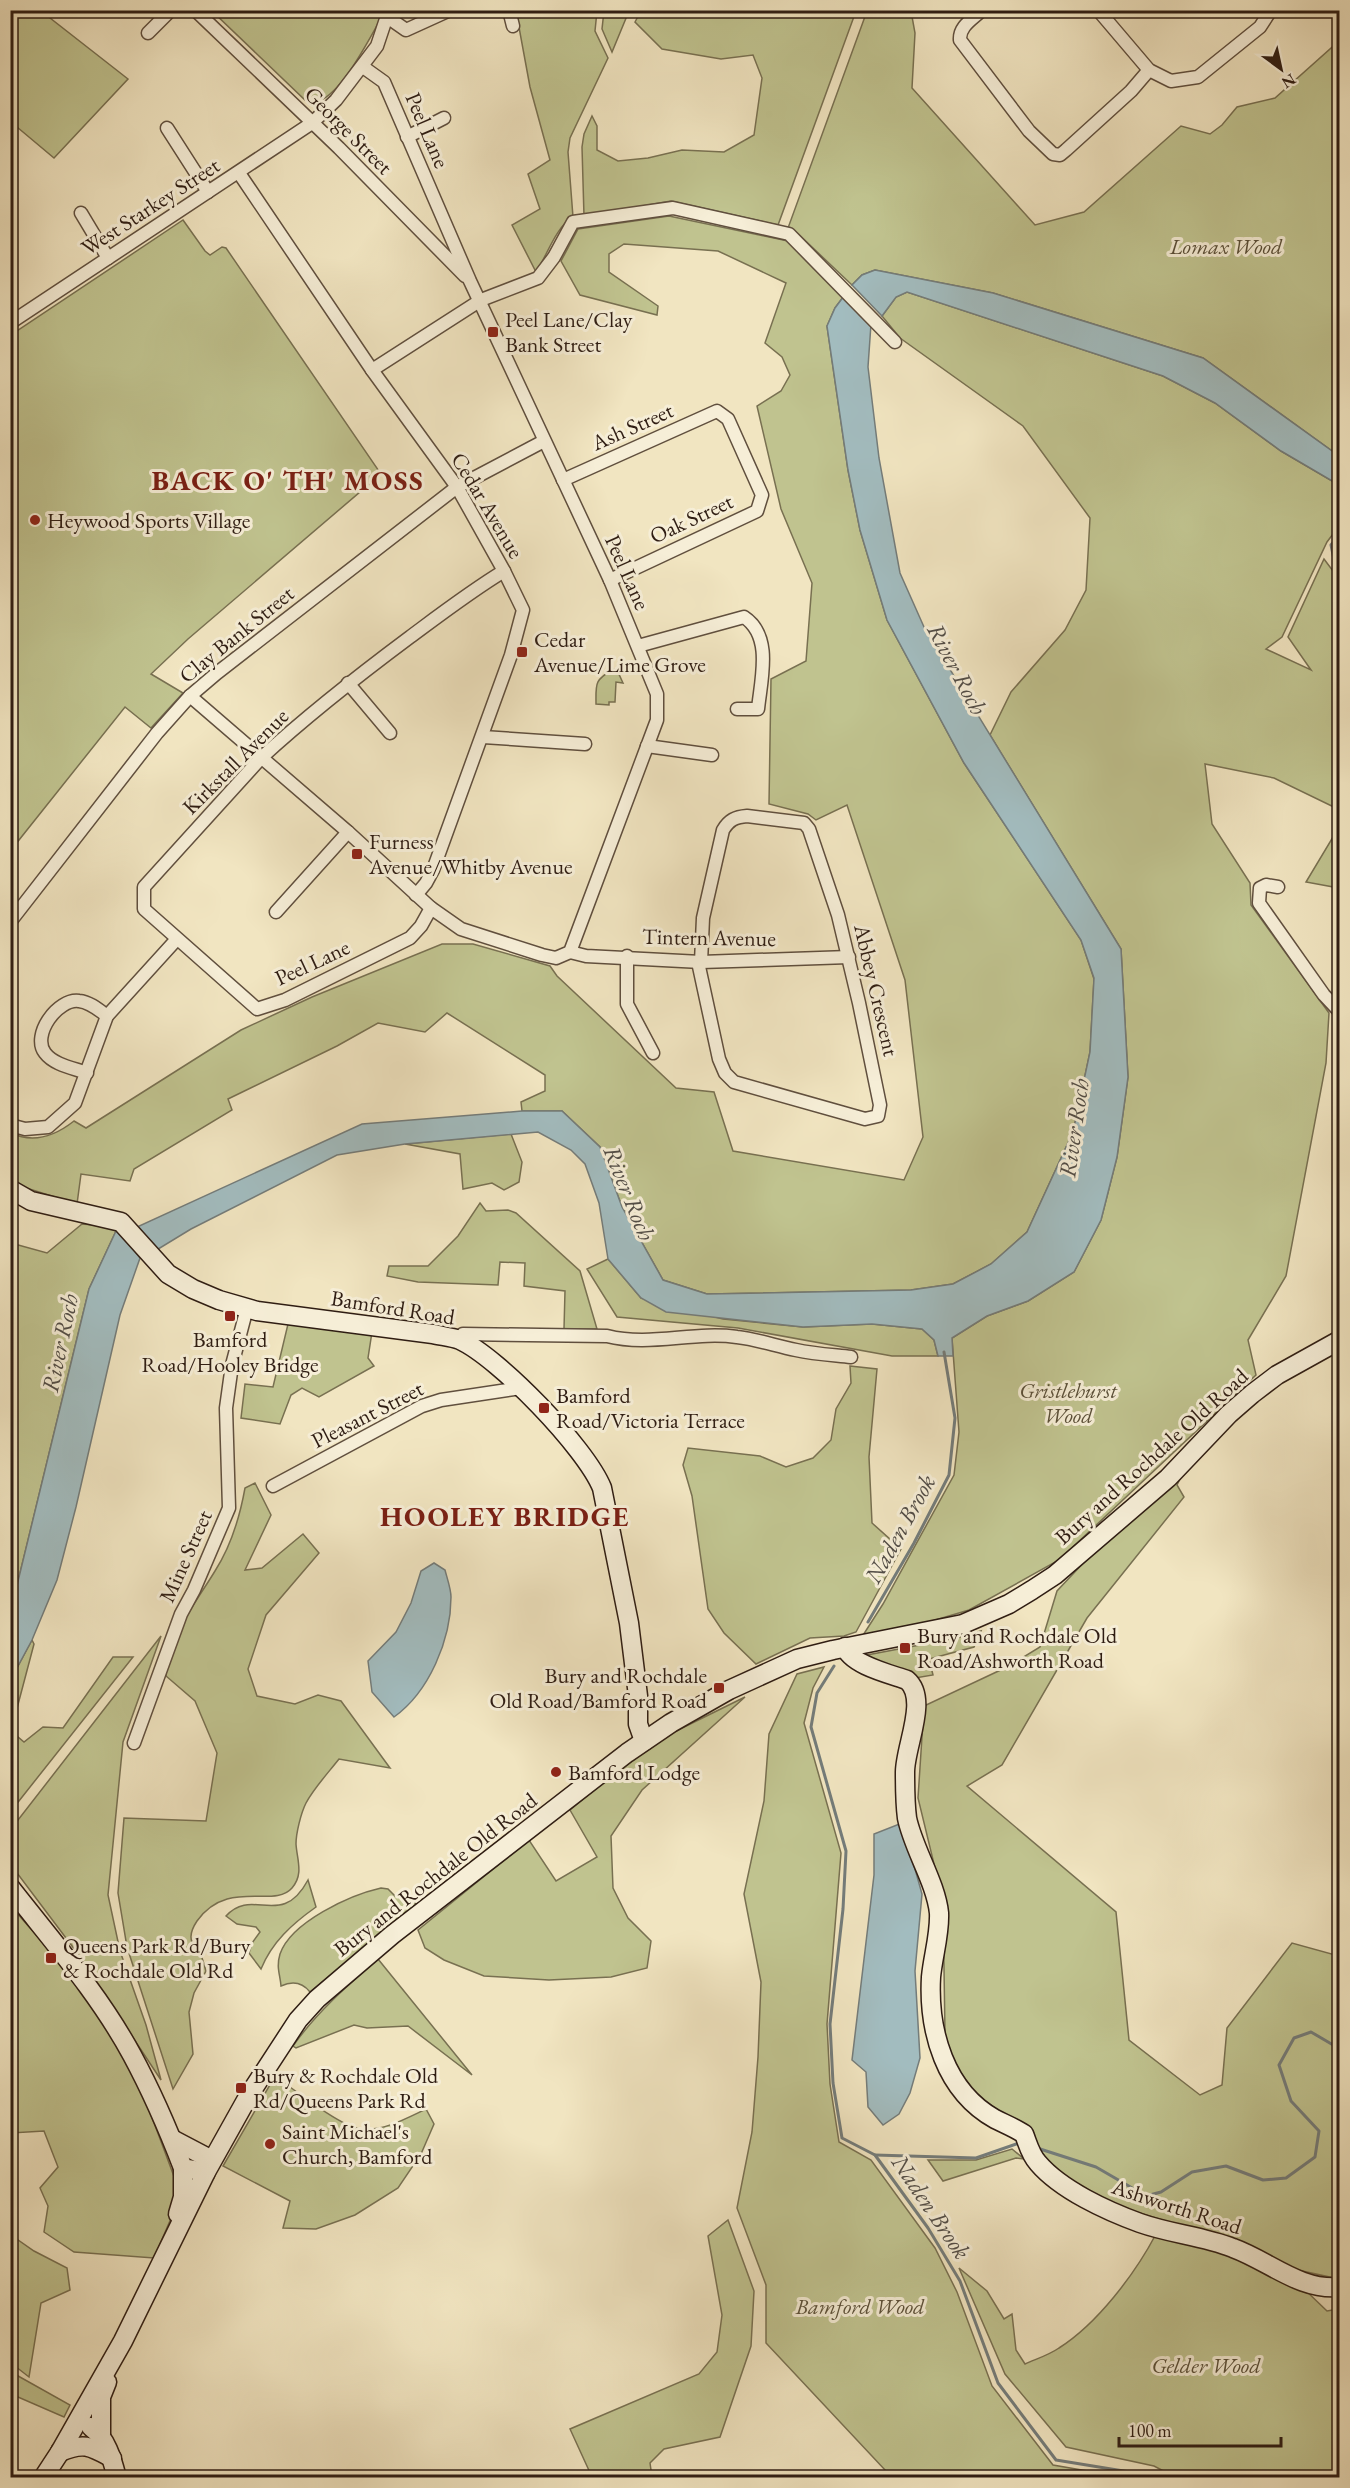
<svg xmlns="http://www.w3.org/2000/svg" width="1350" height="2488" font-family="'EB Garamond',serif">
<rect width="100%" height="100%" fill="#f1e5c1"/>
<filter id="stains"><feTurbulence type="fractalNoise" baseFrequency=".00333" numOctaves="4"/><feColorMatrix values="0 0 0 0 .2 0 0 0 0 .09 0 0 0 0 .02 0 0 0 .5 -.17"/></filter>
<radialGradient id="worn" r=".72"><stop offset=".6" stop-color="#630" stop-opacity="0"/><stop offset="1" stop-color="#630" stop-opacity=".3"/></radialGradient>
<g fill="#c0c38f" stroke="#787051" stroke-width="1.5">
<polygon points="10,11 41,11 128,79 54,158 11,122"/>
<path d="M212,11h173c-13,23 -39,75 -62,88 -6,3 -12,3 -18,1z"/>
<path d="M516,11h81l-2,20 13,27 -38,80 -2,14 5,65c-18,11 -25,37 -37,55l-24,-47 28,-16 -12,-35 22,-14 -20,-73z"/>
<polygon points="604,11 629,11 612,52 602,29"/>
<polygon points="641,11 856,11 778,225 671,201 584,216 582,147 584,134 592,116 597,126 597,150 618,161 648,158 682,150 724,152 754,135 762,78 753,55 721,59 662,49 635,22"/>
<polygon points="867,11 911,11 915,33 912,88 1035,225 1084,212 1181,126 1210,134 1222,125 1237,107 1275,98 1339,41 1339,456 1203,358 993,293 875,270 862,275 852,285 795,231 788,228"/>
<path d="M669,216l119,25 56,55 -9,12 -8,18 21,144 12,60 27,90 77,143 117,177 13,39 -4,73 -17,80 -46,100 -36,32 -38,20 -42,6 -204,4 -44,-14 -41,-73 -22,-60 -38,-36h-40l-1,-9 24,-11v-16l-98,-62 -22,19 -47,-9 -41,23 -109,53 4,11 -98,59 -4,12 -49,-7 -4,30 -54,-17 -12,-9v-45c23,11 44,3 63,-12l12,7 155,-98 71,-33 130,-53h31l77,22 7,10 119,112 38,4 19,59 171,29 19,-43 -18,-157 -58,-175 -31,15 -8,-6 -39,-10 2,-125 35,-18 6,-78 -31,-74 -24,-103 24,-15 9,-16 -8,-18 -17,-14 21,-60 -68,-32 -94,-7 -15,10v18l49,34 -1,9 -77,-20 -19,-34 17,-32z"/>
<polygon points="183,220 205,251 210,255 222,247 226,248 381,474 188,639 151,674 183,693 151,728 125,707 11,850 11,335"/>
<polygon points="907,292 1163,376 1215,403 1281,451 1339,485 1339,526 1327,542 1282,637 1266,649 1311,670 1288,637 1324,559 1339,579 1340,810 1274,778 1205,764 1212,824 1250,883 1251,905 1329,1013 1326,1063 1286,1276 1248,1340 1256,1375 1059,1560 969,1610 858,1643 883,1604 954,1475 959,1432 952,1338 987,1316 1028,1301 1074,1272 1101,1220 1117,1157 1128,1077 1121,949 990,735 1011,692 1065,630 1086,590 1090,518 1023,426 900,338 882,316 896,297"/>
<path d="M613,669l4,1 6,13 -7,-1 -1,20h-6v3l-13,-1c0,-21 -2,-23 17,-35z"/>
<polygon points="1339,827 1339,888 1306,882"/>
<polygon points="511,1134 522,1162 519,1182 504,1190 492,1183 463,1189 460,1154 405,1144"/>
<polygon points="480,1203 486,1211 508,1210 516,1213 580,1271 597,1329 564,1329 565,1291 524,1286 525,1263 500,1262 498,1285 418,1282 387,1276 389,1266 428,1266 458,1236"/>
<polygon points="82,1224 106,1226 116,1231 89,1289 11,1610 11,1243 47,1253"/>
<polygon points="608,1259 641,1298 723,1319 803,1327 872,1324 922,1329 934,1340 938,1356 892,1356 738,1328 617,1317 587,1269"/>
<polygon points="288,1324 372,1332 368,1358 374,1366 319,1397 302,1388 291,1395 280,1424 241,1418 245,1384 273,1387"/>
<polygon points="850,1366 877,1369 869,1457 872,1523 901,1549 856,1632 844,1636 810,1638 756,1664 724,1633 708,1609 692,1496 683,1465 688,1448 760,1456 786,1467 813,1458 831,1440 836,1409 851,1383"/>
<polygon points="1183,1473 1177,1485 1184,1497 1087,1618 1002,1765 967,1786 1116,1912 1129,2040 1200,2095 1222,2085 1227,2028 1292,1943 1339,1956 1339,2279 1284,2267 1253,2248 1101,2201 1052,2168 1025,2127 999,2111 974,2092 954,2063 945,2034 943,1901 918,1798 924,1706 1007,1667 1040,1647 1057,1591 1088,1558"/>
<path d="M255,1483l16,32 -26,55 17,-2 41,-34 16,19 -53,62 -18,54 9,27 38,8 23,-9 23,6 49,67 -51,-9c-11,14 -25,29 -33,44 -5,10 -10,30 -10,41 1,16 8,30 -4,44 -18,21 -64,-10 -95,33 -4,6 -8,14 -5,21 2,4 6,7 8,11 3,6 4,12 6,18l-12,22 -5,19 4,42 -20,35 -46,-142 -9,-54 6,-75 82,3 11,-68 -22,-52 -29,-25c0,-37 31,-75 49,-105 16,-25 25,-55 30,-83z"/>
<polygon points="981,1631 974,1647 929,1659 933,1675 915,1678 864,1658 867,1655 957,1638"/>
<polygon points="161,1636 123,1742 108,1895 120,1951 146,2025 161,2080 75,1950 11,1865 11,1829"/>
<polygon points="32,1640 34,1644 11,1731 24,1742 43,1727 63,1728 113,1657 133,1657 11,1811 11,1679"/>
<polygon points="824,1667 813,1688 804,1723 841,1853 827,2024 830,2084 839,2142 871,2160 935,2248 957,2292 992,2386 1053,2465 1122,2477 886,2477 886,2471 766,2343 766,2285 737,2208 752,2132 758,2057 761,1982 744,1894 764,1801 769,1734 797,1674"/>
<polygon points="745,1697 642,1790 611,1836 613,1888 628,1918 651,1941 647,1968 611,1977 549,1980 484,1976 444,1960 425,1948 418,1930 529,1840 556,1881 597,1857 570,1810 616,1772 674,1732"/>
<path d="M308,1880l8,27c-24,17 -44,35 -55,62l-12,-16 3,-10 8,-11 -4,-5 -19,-3 -11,-8c27,-30 55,14 82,-36z"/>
<path d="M381,1888l7,1 7,7h14l8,9 -107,87c-8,-10 -18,-11 -29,-6 -1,-12 -5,-19 -1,-32 11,-32 70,-59 101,-66z"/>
<path d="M11,1906c40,47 84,93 113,149 23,44 39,93 57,140l-27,63 -80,-6 -30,-20 4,-26 -8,-18 18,-21 -14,-36 -33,2z"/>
<path d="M378,1959l94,116 -64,-49 -41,2 -13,-3 -58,23 -3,-2c24,-34 54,-60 85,-87z"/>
<path d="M275,2076c17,12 67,52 86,53 23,2 44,-10 65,-20l8,15 -13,30 -23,34 -43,27 -39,14 -33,-1 7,-27 -67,-35z"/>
<polygon points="1012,2149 1024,2159 1016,2158 943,2181 928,2160 976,2160"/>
<polygon points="728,2220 754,2291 751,2346 720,2437 664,2449 650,2463 652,2477 592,2477 570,2429 699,2374 717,2352 722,2315 708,2236"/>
<path d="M1156,2234l67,14 78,38 26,25 12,-2v168h-164l-21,-11 -88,-19 -61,-73 -46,-106 28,23 17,28 8,-5 4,36 9,14c11,-5 24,-9 34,-16 38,-24 76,-74 97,-114z"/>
<polygon points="11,2235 34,2251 67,2268 70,2290 41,2303 29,2377 11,2363"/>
<polygon points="11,2372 70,2405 64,2417 11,2394"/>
</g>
<g fill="#a2bcbf" stroke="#747c7a" stroke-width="1.5">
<polygon points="875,270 993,293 1203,358 1339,456 1339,485 1281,451 1215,403 1163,376 907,292 896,297 882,316 852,285 862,275"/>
<polygon points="844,296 871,324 868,367 879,458 900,573 924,627 1121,949 1128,1077 1117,1157 1101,1220 1074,1272 1028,1301 987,1316 952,1338 953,1356 938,1356 934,1340 922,1329 872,1324 803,1327 666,1312 641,1298 608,1259 599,1203 585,1164 571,1150 538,1132 405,1144 337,1155 191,1229 155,1251 137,1227 362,1124 522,1111 562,1111 600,1147 622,1207 663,1280 707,1294 911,1290 953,1284 991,1264 1027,1232 1073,1132 1090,1052 1094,978 1081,940 964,763 887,620 860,530 848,470 827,326 835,308"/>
<polygon points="116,1231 125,1237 140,1258 120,1315 76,1507 57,1580 32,1640 11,1679 11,1610 89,1289"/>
<path d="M434,1563l11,7c2,8 6,19 6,27 0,43 -22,95 -57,120l-22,-25 -4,-31 28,-29 15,-29 10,-32z"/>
<polygon points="902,1823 922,1894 915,1971 920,2058 910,2093 899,2114 883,2125 868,2107 866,2072 852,2060 874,1875 874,1834"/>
</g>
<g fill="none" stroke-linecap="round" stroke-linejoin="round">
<g stroke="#747c7a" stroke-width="3">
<polyline points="1340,534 1331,545 1336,569 1340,574"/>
<polyline points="868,1622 914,1543 949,1475 955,1418 944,1352"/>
<polyline points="834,1666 817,1693 811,1727 846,1851 843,1909 830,2024 833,2083 842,2138 875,2155 928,2228 960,2281 998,2383 1056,2460 1148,2475 1151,2478"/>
<polyline points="1037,2148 1096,2167 1146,2196 1161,2192 1192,2172 1226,2166 1263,2180 1286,2178 1315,2157 1319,2131 1291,2101 1279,2065 1294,2038 1311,2032 1340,2049"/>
<polyline points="875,2155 976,2158 1019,2143"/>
</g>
<g stroke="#604f3e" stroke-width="15">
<g id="street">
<polyline points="195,10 339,148 465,276"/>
<polyline points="509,10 513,26"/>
<path d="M982,10c-9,9 -23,16 -22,30l69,91 24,23 7,1 6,-5 65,-59 18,-21"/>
<polyline points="1098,10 1149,70 1171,81 1198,77 1260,27 1271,10"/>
<polyline points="386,16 406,30 450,10"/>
<polyline points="148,33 171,10"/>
<path d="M363,67l21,15 86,199 140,299 47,114v26l-87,232 -14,6 -14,-3 -81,-26 -30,-21 -10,18 -11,12 -125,62 -28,9 -113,-100v-22l117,-129c48,-44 98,-83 149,-121 31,-23 61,-46 94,-66"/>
<polyline points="167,128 208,192"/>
<polyline points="407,137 444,118"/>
<polyline points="239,173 372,370 457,487 504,571 523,610 511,655 433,870 426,883 416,895"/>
<polyline points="81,213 108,258"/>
<polyline points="10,323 312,123 336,100 377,46 389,10"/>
<polyline points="372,370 481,300 538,278 554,257 573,222 673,208 789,234 895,342"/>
<polyline points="563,480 717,411 728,419 762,495 757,511 610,580"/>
<path d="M638,646l106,-29c29,19 17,62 14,92h-21"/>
<polyline points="348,683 390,733"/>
<polyline points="190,696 348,832 431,908"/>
<polyline points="483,737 585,744"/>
<polyline points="647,746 712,755"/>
<polyline points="1278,887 1266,885 1260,888 1259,903 1324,995 1340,1012"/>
<polyline points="276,912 348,832"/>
<polyline points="10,922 157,733 190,696 217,673 457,487 544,441"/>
<polyline points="570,952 586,956 701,962 849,957"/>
<polyline points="627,956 627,1004 653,1053"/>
<path d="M698,962l21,97 6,14 9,9 131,37 13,-3 2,-11 -21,-102 -21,-88 -29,-86 -5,-6 -57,-7c-12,1 -18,4 -24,14l-20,88 -2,44"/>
<path d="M87,1073c-14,-5 -33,-8 -42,-20 -14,-18 13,-55 34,-52 11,1 20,9 28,15"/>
<polyline points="10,1125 25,1129 48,1127 75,1103 107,1016 176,940"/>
<path d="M460,1340l3,-6 144,2c43,11 86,-5 130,1 19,2 39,9 59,13 18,4 37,5 55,7"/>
<polyline points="273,1486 422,1406 441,1400 521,1388"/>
<polyline points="134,1743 181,1614 194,1590 229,1508 226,1408 232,1365 247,1308"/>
</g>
</g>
<g stroke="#2f1d13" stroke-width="21">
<g id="secondary">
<path d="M10,1189l21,12 90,21 47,52 25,15 26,11 38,11 176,23c8,2 19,3 27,6 39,18 126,108 142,148l27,135 9,73v28l6,17"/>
<path d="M845,1647c6,18 45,27 62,33 22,19 -2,66 -2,92 0,15 0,31 2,46 6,30 29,65 32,95 1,21 -6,43 -8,64 -3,54 14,114 64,142 10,5 20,9 29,15 4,10 6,20 14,29 23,27 69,48 102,60 31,11 63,13 93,25 36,13 67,43 107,39"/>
<path d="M10,1887c43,55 89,107 122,168 20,37 36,74 51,113l23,4"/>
<polyline points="172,2139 212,2160"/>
<polyline points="178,2214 183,2197 183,2168"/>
<path d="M91,2427c16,12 21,32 26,51"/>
<polyline points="101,2434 101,2397 107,2382"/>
<path d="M60,2452c24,-10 30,-6 52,6"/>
<polyline points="43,2478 60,2452 123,2341 206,2172 249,2095 298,2020 317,1999 392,1935 627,1753 671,1723 729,1690 797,1659 833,1650 963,1624 1009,1604 1032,1590 1055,1575 1168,1478 1229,1414 1252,1394 1277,1375 1340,1340"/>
</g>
</g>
<use href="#street" stroke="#f6eed7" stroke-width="12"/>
<use href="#secondary" stroke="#f6eed7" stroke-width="18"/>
</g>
<g fill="#8f2418" stroke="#f6eed7" stroke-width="2">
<rect x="487" y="326" width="12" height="12" rx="3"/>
<circle cx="35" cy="520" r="6"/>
<rect x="516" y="646" width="12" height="12" rx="3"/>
<rect x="351" y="848" width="12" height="12" rx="3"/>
<rect x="224" y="1310" width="12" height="12" rx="3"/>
<rect x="538" y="1402" width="12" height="12" rx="3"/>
<rect x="899" y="1642" width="12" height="12" rx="3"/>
<rect x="713" y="1682" width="12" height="12" rx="3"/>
<circle cx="556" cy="1772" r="6"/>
<rect x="45" y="1952" width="12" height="12" rx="3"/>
<rect x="235" y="2082" width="12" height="12" rx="3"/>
<circle cx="270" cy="2144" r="6"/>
</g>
<g text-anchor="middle" stroke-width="6" stroke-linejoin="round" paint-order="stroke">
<g font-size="22" fill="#2f1d13" stroke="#f6eed7">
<text transform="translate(349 130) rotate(45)" y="8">George Street</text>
<text transform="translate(428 130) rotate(67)" y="8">Peel Lane</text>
<text transform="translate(150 206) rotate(-33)" y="8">West Starkey Street</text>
<text transform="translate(632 426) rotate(-24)" y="8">Ash Street</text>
<text transform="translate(488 505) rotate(59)" y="8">Cedar Avenue</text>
<text transform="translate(691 518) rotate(-25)" y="8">Oak Street</text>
<text transform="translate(628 572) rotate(66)" y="8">Peel Lane</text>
<text transform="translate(236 634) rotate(-39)" y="8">Clay Bank Street</text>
<text transform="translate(235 761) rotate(-45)" y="8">Kirkstall Avenue</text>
<text transform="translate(709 937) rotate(1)" y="8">Tintern Avenue</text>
<text transform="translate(312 962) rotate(-25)" y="8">Peel Lane</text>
<text transform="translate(877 990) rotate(77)" y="8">Abbey Crescent</text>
<text transform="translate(393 1307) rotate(9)" y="8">Bamford Road</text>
<text transform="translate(367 1414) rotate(-27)" y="8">Pleasant Street</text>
<text transform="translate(1151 1456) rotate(-42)" y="8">Bury and Rochdale Old Road</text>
<text transform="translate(185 1556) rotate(-66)" y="8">Mine Street</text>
<text transform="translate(435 1874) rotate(-38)" y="8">Bury and Rochdale Old Road</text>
<text transform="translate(1177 2206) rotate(18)" y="8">Ashworth Road</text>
</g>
<g font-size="22" font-style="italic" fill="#5a4f38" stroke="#f6eed7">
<text x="1226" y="254">Lomax Wood</text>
<text x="1068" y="1398">Gristlehurst<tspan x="1068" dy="25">Wood</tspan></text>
<text x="860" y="2314">Bamford Wood</text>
<text x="1206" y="2373">Gelder Wood</text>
</g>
<g font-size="22" fill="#2f1d13" stroke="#f6eed7" text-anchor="start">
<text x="505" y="327">Peel Lane/Clay<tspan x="505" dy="25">Bank Street</tspan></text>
<text x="47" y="528">Heywood Sports Village</text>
<text x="534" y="647">Cedar<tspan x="534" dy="25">Avenue/Lime Grove</tspan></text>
<text x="369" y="849">Furness<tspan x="369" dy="25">Avenue/Whitby Avenue</tspan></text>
<text x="230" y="1347" text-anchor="middle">Bamford<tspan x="230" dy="25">Road/Hooley Bridge</tspan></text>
<text x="556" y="1403">Bamford<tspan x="556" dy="25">Road/Victoria Terrace</tspan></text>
<text x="917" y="1643">Bury and Rochdale Old<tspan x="917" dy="25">Road/Ashworth Road</tspan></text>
<text x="707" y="1683" text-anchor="end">Bury and Rochdale<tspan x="707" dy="25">Old Road/Bamford Road</tspan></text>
<text x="568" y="1780">Bamford Lodge</text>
<text x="63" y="1953">Queens Park Rd/Bury<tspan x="63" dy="25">&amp; Rochdale Old Rd</tspan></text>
<text x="253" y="2083">Bury &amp; Rochdale Old<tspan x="253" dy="25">Rd/Queens Park Rd</tspan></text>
<text x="282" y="2139">Saint Michael's<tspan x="282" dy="25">Church, Bamford</tspan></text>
</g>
<g font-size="24" font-style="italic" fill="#524d47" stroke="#f6eed7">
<text transform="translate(957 669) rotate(62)" y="8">River Roch</text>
<text transform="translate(1074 1128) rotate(-82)" y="8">River Roch</text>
<text transform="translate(629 1193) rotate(68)" y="8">River Roch</text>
<text transform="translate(60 1343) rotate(-78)" y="8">River Roch</text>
<text transform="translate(900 1529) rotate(-61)" y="8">Naden Brook</text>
<text transform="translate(931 2207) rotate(56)" y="8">Naden Brook</text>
</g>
<g font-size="28" font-weight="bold" letter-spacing="1.5" fill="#7a1f14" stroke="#f6eed7">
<text x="288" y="490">BACK O' TH' MOSS</text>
<text x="505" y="1526">HOOLEY BRIDGE</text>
</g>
</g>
<rect width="1350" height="2488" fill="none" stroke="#f1e5c1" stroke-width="36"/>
<rect x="12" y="12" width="1326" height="2464" fill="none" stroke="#2f1d13" stroke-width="3"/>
<rect x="18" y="18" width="1314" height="2452" fill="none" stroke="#2f1d13" stroke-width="1.5"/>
<g transform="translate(1281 69) rotate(147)" stroke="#f6eed7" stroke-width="4.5" paint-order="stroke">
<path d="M0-4.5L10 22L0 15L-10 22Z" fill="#2f1d13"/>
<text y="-9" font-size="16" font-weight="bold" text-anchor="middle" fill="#2f1d13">N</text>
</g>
<path d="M1119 2437v9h162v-9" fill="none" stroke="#2f1d13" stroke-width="3"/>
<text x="1128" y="2437" font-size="18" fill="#2f1d13" stroke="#f6eed7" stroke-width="4.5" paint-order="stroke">100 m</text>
<rect width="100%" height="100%" filter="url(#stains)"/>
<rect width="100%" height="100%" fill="url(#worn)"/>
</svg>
